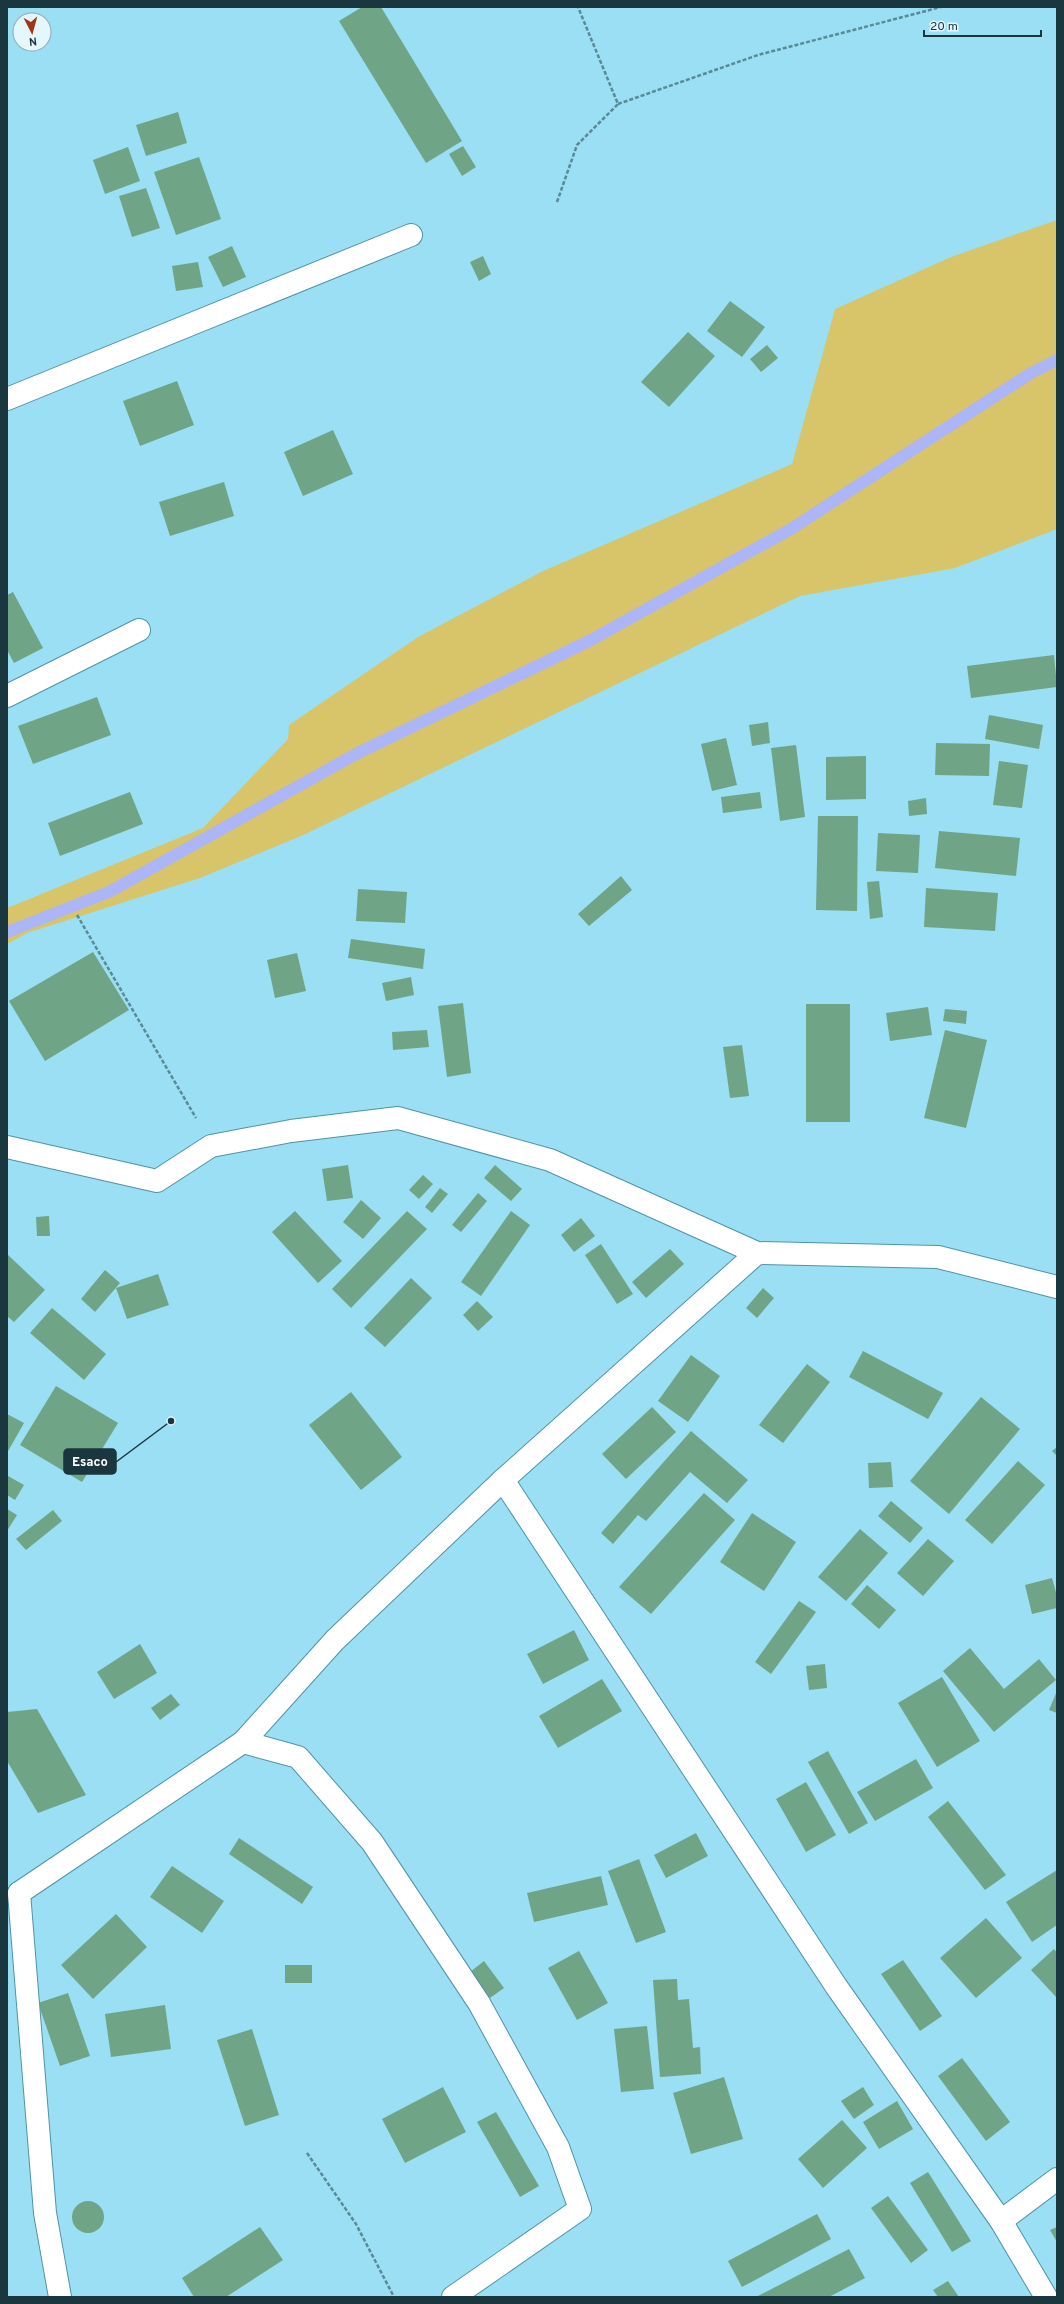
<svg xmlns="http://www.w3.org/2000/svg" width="1064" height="2304" font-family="Overpass,sans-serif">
<rect width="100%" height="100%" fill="#9adff3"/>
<polygon fill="#d8c569" points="1057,220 1057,529 955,568 800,596 301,836 200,878 27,933 7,944 7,908 203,828 288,739 289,725 418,637 543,571 792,464 835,309 951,257"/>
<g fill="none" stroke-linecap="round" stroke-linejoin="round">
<polyline stroke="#acb5f6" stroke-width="12" points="7,932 109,892 356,754 591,640 791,529 1031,373 1057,360"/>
</g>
<g fill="#6fa586">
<polygon points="362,7 381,7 462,141 426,163 339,21"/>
<polygon points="178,112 187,143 146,156 136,125"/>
<polygon points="463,146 476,167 462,176 449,154"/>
<polygon points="128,147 140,181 105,194 93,160"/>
<polygon points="199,157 221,219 176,235 154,172"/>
<polygon points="146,188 160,228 132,237 119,196"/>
<polygon points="232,246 246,277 223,287 208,257"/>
<polygon points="483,256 491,274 479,281 470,262"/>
<polygon points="198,262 203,287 176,291 172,266"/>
<polygon points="730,301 765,327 742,357 707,331"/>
<polygon points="688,332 715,356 669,407 641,382"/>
<polygon points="767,345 778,358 761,372 750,359"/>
<polygon points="177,381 194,425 140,446 123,401"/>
<polygon points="333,430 353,474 303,496 284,452"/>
<polygon points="224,482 234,516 170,536 159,502"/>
<polygon points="13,592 43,648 14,663 7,650 7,595"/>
<polygon points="1054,655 1057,687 971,698 967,666"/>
<polygon points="97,697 111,735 33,764 18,726"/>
<polygon points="989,715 1043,725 1039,749 985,739"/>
<polygon points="768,722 770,743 752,746 749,725"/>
<polygon points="726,738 737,785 712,791 701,744"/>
<polygon points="936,743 990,744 989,776 935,775"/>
<polygon points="796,745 805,817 780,821 771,748"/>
<polygon points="866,756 866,799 826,800 826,757"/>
<polygon points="999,761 1028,765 1022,808 993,805"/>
<polygon points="130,792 143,824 60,856 48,823"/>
<polygon points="760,792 762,808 723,813 721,797"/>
<polygon points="926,798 927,814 909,816 908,801"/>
<polygon points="818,816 858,816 857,911 816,910"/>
<polygon points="939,831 1020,838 1016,876 935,868"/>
<polygon points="878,833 920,835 918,873 876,871"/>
<polygon points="621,876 632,890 589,926 578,914"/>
<polygon points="879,881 883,917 870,919 867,882"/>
<polygon points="926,888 998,893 995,931 924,927"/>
<polygon points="358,889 407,892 405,923 356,921"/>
<polygon points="351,939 425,949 423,969 348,958"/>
<polygon points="93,952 129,1010 45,1061 9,1001"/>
<polygon points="297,953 306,991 275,998 267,960"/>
<polygon points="411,977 414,995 386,1001 382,983"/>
<polygon points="463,1003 471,1073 447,1077 438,1006"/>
<rect x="806" y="1004" width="44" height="118"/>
<polygon points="928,1007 932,1035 890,1041 886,1013"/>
<polygon points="945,1009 967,1011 966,1024 943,1021"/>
<polygon points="427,1030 429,1047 393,1050 392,1032"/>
<polygon points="945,1030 987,1040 966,1128 924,1118"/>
<polygon points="742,1045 749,1096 730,1098 723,1047"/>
<polygon points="348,1165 353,1198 327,1201 322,1169"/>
<polygon points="495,1165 522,1189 511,1201 484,1178"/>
<polygon points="423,1175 433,1184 419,1199 409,1190"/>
<polygon points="440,1188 448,1194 432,1213 425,1207"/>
<polygon points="478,1193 487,1201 461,1232 452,1225"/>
<polygon points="361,1200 381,1218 363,1239 343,1222"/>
<polygon points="295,1211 342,1261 318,1283 272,1232"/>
<polygon points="407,1211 427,1229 351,1308 332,1289"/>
<polygon points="511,1211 530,1225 481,1296 461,1282"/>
<polygon points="49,1216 50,1236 37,1236 36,1217"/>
<polygon points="581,1218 595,1236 574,1252 561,1235"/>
<polygon points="601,1244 633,1294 617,1304 585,1255"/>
<polygon points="670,1249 684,1264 646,1298 632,1282"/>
<polygon points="7,1254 45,1290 14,1322 7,1316"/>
<polygon points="105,1270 120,1283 95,1312 81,1299"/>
<polygon points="158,1274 169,1305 127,1319 116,1288"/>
<polygon points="411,1278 432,1298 385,1347 364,1328"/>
<polygon points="763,1288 774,1298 757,1318 746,1308"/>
<polygon points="477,1301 493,1317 478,1331 463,1315"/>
<polygon points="52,1308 106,1354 84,1380 30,1333"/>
<polygon points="863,1351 943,1393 928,1419 849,1377"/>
<polygon points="691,1355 720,1376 688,1422 658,1401"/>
<polygon points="807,1364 830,1382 783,1443 759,1425"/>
<polygon points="56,1386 118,1423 82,1482 20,1445"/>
<polygon points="351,1392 402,1457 361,1490 309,1425"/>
<polygon points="981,1397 1020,1429 949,1514 910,1481"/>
<polygon points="652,1407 676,1432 626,1479 602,1454"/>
<polygon points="7,1414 24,1423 7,1453"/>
<polygon points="691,1431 748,1480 727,1503 690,1472 646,1521 638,1515 613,1544 601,1533"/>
<polygon points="1057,1447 1057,1456 1052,1451"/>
<polygon points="1018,1461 1045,1485 992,1544 965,1520"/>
<polygon points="891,1462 893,1487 869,1488 868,1463"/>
<polygon points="8,1476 24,1485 15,1500 7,1495"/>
<polygon points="704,1493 735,1520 651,1614 619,1587"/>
<polygon points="891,1501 923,1528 910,1543 878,1516"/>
<polygon points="7,1509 17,1515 7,1531"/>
<polygon points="53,1510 62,1521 26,1550 16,1539"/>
<polygon points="752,1513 796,1542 764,1591 720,1562"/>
<polygon points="860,1529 888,1553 846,1601 818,1577"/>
<polygon points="928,1539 954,1561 923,1596 897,1573"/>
<polygon points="1052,1578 1057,1596 1057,1608 1032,1614 1025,1585"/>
<polygon points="867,1585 896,1610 879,1629 851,1604"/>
<polygon points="799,1601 816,1612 771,1674 755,1662"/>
<polygon points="574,1630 589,1660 543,1684 527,1654"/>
<polygon points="140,1644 157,1673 114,1699 97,1672"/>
<polygon points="970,1648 1004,1689 1039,1659 1056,1680 994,1732 943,1671"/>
<polygon points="825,1664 827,1688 809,1690 806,1666"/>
<polygon points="942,1677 980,1741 937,1767 898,1703"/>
<polygon points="602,1679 622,1711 558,1748 539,1716"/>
<polygon points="1057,1691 1057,1713 1049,1710"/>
<polygon points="171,1694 180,1705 160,1720 151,1708"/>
<polygon points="37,1709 86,1795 38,1813 7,1761 7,1712"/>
<polygon points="828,1751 868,1823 849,1834 808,1762"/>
<polygon points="916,1759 933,1788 875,1821 857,1792"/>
<polygon points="806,1782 836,1835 806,1852 776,1799"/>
<polygon points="948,1801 1006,1875 985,1890 928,1817"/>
<polygon points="696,1833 708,1856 666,1878 654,1855"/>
<polygon points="239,1838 313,1887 302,1904 229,1854"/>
<polygon points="639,1859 666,1932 636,1943 608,1871"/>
<polygon points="172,1866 224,1901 202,1933 150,1897"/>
<polygon points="1057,1870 1057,1925 1032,1942 1006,1902"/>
<polygon points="601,1876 608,1905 534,1922 527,1893"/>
<polygon points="116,1914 147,1947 93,1999 61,1965"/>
<polygon points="986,1918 1022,1958 976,1998 940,1958"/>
<polygon points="1054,1949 1057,1953 1057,1998 1031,1970"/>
<polygon points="579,1951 608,2003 577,2020 548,1968"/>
<polygon points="903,1960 942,2016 920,2031 881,1974"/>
<polygon points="484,1961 504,1988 490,1998 470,1972"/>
<rect x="285" y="1965" width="27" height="18"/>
<polygon points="677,1979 678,2000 689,1999 693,2048 700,2047 701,2074 660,2077 653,1980"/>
<polygon points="68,1993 90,2056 60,2066 38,2003"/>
<polygon points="165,2005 171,2049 111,2057 105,2014"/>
<polygon points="647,2026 654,2089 621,2092 614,2029"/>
<polygon points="252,2029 279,2115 245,2126 217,2040"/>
<polygon points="962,2058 1010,2122 986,2141 938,2076"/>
<polygon points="724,2077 743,2139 691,2154 673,2093"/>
<polygon points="443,2087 466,2132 405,2163 382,2119"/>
<polygon points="863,2087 874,2105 854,2119 841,2101"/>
<polygon points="897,2101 913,2129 879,2149 863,2122"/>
<polygon points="496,2112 539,2186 520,2197 477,2122"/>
<polygon points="842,2120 867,2148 823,2188 798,2159"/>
<polygon points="928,2172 971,2241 952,2252 910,2183"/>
<polygon points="888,2196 928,2250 911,2263 871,2208"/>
<circle cx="88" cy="2217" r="16"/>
<polygon points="817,2214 831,2239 742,2287 728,2261"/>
<polygon points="260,2227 283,2260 226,2297 194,2297 182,2278"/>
<polygon points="1057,2227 1057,2242 1050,2230"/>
<polygon points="849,2249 865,2278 829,2297 756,2297"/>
<polygon points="948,2281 959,2297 938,2297 933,2290"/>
</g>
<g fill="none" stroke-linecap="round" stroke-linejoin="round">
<g stroke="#4f93a6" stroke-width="24">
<g id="street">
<polyline points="7,399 411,235"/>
<polyline points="7,696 139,630"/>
<polyline points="7,1147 157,1181 211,1146 291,1131 398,1118 550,1160 757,1253 938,1257 1057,1287"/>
<polyline points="503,1480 836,1986 1001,2221 1046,2297"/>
<polyline points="243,1742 298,1757 372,1842 479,2003 558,2147 580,2209 453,2297"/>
<polyline points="19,1893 243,1742 335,1640 503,1480 757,1253"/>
<polyline points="19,1893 45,2213 60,2297"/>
<polyline points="1001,2221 1057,2179"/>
</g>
</g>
<g stroke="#5a8a98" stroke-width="2.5" stroke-dasharray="4 2" stroke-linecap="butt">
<polyline points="618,104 758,55 941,7"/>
<polyline points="557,202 577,145 618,104 578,7"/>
<polyline points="77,915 196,1118"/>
<polyline points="307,2153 356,2224 394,2297"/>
</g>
<use href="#street" stroke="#fff" stroke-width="22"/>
</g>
<path fill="none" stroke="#1a363e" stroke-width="1.5" d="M171 1421L116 1462"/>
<circle fill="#1a363e" stroke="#e3f7fd" stroke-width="1.5" cx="171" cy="1421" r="4"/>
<rect fill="#1a363e" stroke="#1a363e" stroke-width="1.5" x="64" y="1449" width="52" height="25" rx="4"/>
<g font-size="13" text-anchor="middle" font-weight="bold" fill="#fff">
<text x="90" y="1466">Esaco</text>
</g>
<rect width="1064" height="2304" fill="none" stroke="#1a363e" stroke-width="16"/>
<g transform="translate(32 32) rotate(174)"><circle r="19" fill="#e3f7fd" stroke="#93aab1"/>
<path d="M0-3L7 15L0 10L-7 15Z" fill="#9e3713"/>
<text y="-6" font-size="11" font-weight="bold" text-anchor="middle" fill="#1a363e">N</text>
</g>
<path d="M924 30v6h117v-6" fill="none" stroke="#1a363e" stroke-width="2"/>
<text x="930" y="30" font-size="12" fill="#1a363e" stroke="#e3f7fd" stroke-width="3" paint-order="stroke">20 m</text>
</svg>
